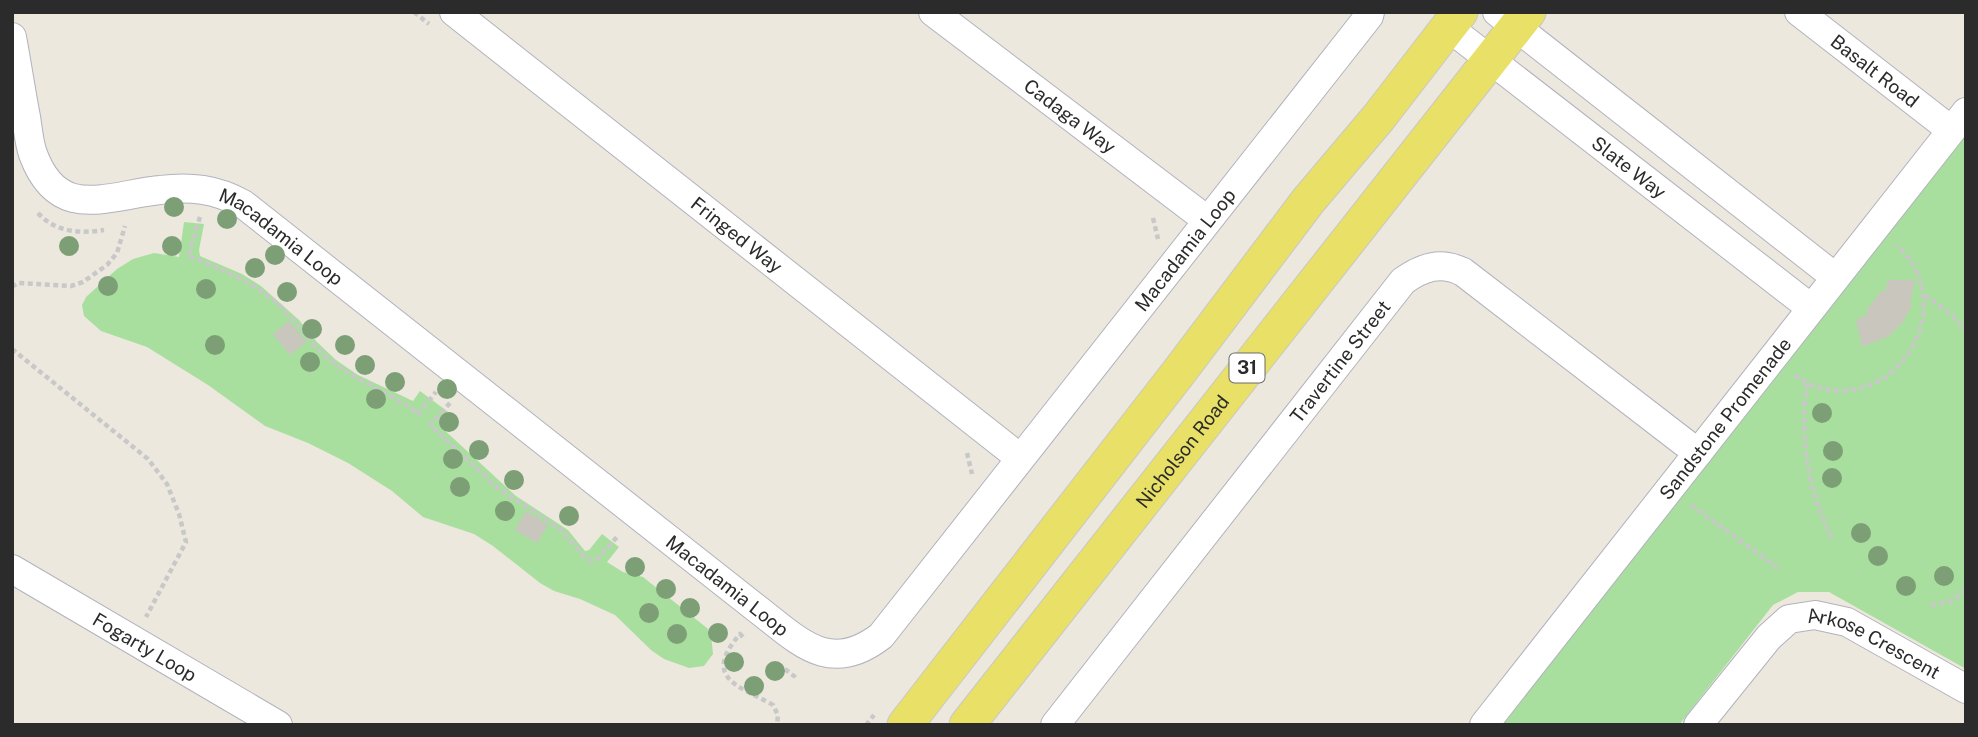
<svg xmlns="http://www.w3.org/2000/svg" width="1978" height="737" font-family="'Public Sans',sans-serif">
<rect width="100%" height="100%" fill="#ece8de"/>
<g fill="#a9df9e">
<polygon points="1966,132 1966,669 1829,592 1798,592 1773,605 1679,725 1499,725"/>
<polygon points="184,222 204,224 199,250 200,256 242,274 261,286 299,320 317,342 336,360 358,375 413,401 420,391 451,414 441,427 516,496 568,530 585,551 589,550 602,534 619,547 607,562 623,572 643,577 707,628 711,634 713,654 704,666 689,668 664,659 651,650 615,615 580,599 554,591 540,583 493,546 474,534 423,517 392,491 348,463 308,443 265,426 208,385 147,347 101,331 84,316 82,305 86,297 117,269 133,259 154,253 179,257"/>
</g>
<g fill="#c8c6bd">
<polygon points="1888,280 1915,280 1910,304 1912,305 1902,323 1889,336 1862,347 1856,320 1868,314 1866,311 1882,290 1885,292"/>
<polygon points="289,321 306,342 290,355 273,334"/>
<polygon points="526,511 548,525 537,543 515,530"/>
</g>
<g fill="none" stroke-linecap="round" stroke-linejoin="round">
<g stroke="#b2b2be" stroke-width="30">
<g id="minor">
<path id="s1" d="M454,12l566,446"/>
<path id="s2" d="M933,12l274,208"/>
<polyline points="1497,12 1835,277"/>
<path id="s3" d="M1799,12l152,118"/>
<path id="s4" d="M1448,27l363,281"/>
<path id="s5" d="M12,37c5,27 9,54 14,80 2,12 3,26 7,37 25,68 72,42 127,36 30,-4 56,-1 83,14l513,404c43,33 73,68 125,28l488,-620 1,-4"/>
<path id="s6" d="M12,569l266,156"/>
<path id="s7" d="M1055,725l348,-444c20,-14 37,-20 60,-9l235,181"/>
<path id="s8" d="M1484,725l482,-613"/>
<path id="s9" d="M1698,725l71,-88 20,-18 26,-4 32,7 119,67"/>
</g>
</g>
<g stroke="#c8c8c8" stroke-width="37">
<g id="major">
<polyline points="905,725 1179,372 1308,201 1379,117 1460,12"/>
<path id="s10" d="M967,725l561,-713"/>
</g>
</g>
<g stroke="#c8c8c8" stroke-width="4.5" stroke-dasharray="5 3.5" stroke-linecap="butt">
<polyline points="414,12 429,24"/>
<path d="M38,213c17,19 41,21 66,17"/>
<path d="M200,217l-12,39c36,14 71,28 98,56 15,16 27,34 44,48 27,22 61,32 88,54l18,-22"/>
<polyline points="1153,218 1158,239"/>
<polyline points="12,287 18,283 71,286 83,282 107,265 117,253 125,226"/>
<polyline points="1925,295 1953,316 1966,331"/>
<polyline points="12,349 148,459 167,484 179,514 186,542 146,617"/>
<path d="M1795,375c81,59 176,-59 102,-130"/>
<path d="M1807,384c-8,53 1,108 26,156"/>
<polyline points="450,403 430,425 499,489 550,522 563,532 585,557 592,561 597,559 618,536"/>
<polyline points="967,453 972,474"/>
<polyline points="1691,505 1778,568"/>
<polyline points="1931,605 1951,601 1966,590"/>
<path d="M743,637l-3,-3c-39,45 0,52 33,71l5,10 -1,10"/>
<polyline points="778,664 794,676 797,672"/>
<polyline points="866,725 874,715"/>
</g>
<use href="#minor" stroke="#fff" stroke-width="28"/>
<use href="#major" stroke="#e8e067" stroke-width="35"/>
</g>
<g fill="#7d9f75">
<circle cx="174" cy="207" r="10"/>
<circle cx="227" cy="219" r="10"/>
<circle cx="69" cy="246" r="10"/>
<circle cx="172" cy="246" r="10"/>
<circle cx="275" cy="255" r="10"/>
<circle cx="255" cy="268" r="10"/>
<circle cx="108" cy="286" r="10"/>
<circle cx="206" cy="289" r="10"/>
<circle cx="287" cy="292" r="10"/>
<circle cx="312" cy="329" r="10"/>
<circle cx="215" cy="345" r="10"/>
<circle cx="345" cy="345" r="10"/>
<circle cx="310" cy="362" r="10"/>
<circle cx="365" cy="365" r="10"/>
<circle cx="395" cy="382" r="10"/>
<circle cx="447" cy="389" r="10"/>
<circle cx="376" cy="399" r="10"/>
<circle cx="1822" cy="413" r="10"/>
<circle cx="449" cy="422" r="10"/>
<circle cx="479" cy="450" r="10"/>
<circle cx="1833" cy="451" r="10"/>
<circle cx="453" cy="459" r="10"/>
<circle cx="1832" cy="478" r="10"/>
<circle cx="514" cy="480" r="10"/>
<circle cx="460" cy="487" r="10"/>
<circle cx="505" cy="511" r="10"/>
<circle cx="569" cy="516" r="10"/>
<circle cx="1861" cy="533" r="10"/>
<circle cx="1878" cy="556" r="10"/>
<circle cx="635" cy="567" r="10"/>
<circle cx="1944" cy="576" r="10"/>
<circle cx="1906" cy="586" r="10"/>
<circle cx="666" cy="589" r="10"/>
<circle cx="690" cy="608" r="10"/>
<circle cx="649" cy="613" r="10"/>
<circle cx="718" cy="633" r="10"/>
<circle cx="677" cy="634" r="10"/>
<circle cx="734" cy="662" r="10"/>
<circle cx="775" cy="671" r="10"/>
<circle cx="754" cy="686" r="10"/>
</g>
<g text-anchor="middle" stroke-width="5" stroke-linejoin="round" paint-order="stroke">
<rect fill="#fff" stroke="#6b6b6b" stroke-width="2" x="1229.5" y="353.5" width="35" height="29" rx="5"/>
<g font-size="18" font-weight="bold" fill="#2b2b2b">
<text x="1247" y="374">31</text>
</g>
<g font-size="19" fill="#2b2b2b" stroke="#fff">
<text dy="7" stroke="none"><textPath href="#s3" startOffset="96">Basalt Road</textPath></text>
<text dy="7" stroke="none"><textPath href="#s2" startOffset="172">Cadaga Way</textPath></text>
<text dy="7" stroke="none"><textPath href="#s4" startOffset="229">Slate Way</textPath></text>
<text dy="7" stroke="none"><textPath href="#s1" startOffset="360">Fringed Way</textPath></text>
<text dy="7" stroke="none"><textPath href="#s5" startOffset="404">Macadamia Loop</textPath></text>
<text dy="7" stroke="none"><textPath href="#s5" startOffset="1642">Macadamia Loop</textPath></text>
<text dy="7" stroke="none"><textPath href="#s7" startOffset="462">Travertine Street</textPath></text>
<text dy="7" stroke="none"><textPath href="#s8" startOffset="390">Sandstone Promenade</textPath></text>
<text dy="7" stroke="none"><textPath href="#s10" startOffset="348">Nicholson Road</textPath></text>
<text dy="7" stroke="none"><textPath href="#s5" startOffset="971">Macadamia Loop</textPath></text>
<text dy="7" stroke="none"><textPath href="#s6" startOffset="154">Fogarty Loop</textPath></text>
<text dy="7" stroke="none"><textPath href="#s9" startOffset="231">Arkose Crescent</textPath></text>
</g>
</g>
<rect width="1978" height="737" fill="none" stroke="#2b2b2b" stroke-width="28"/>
</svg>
